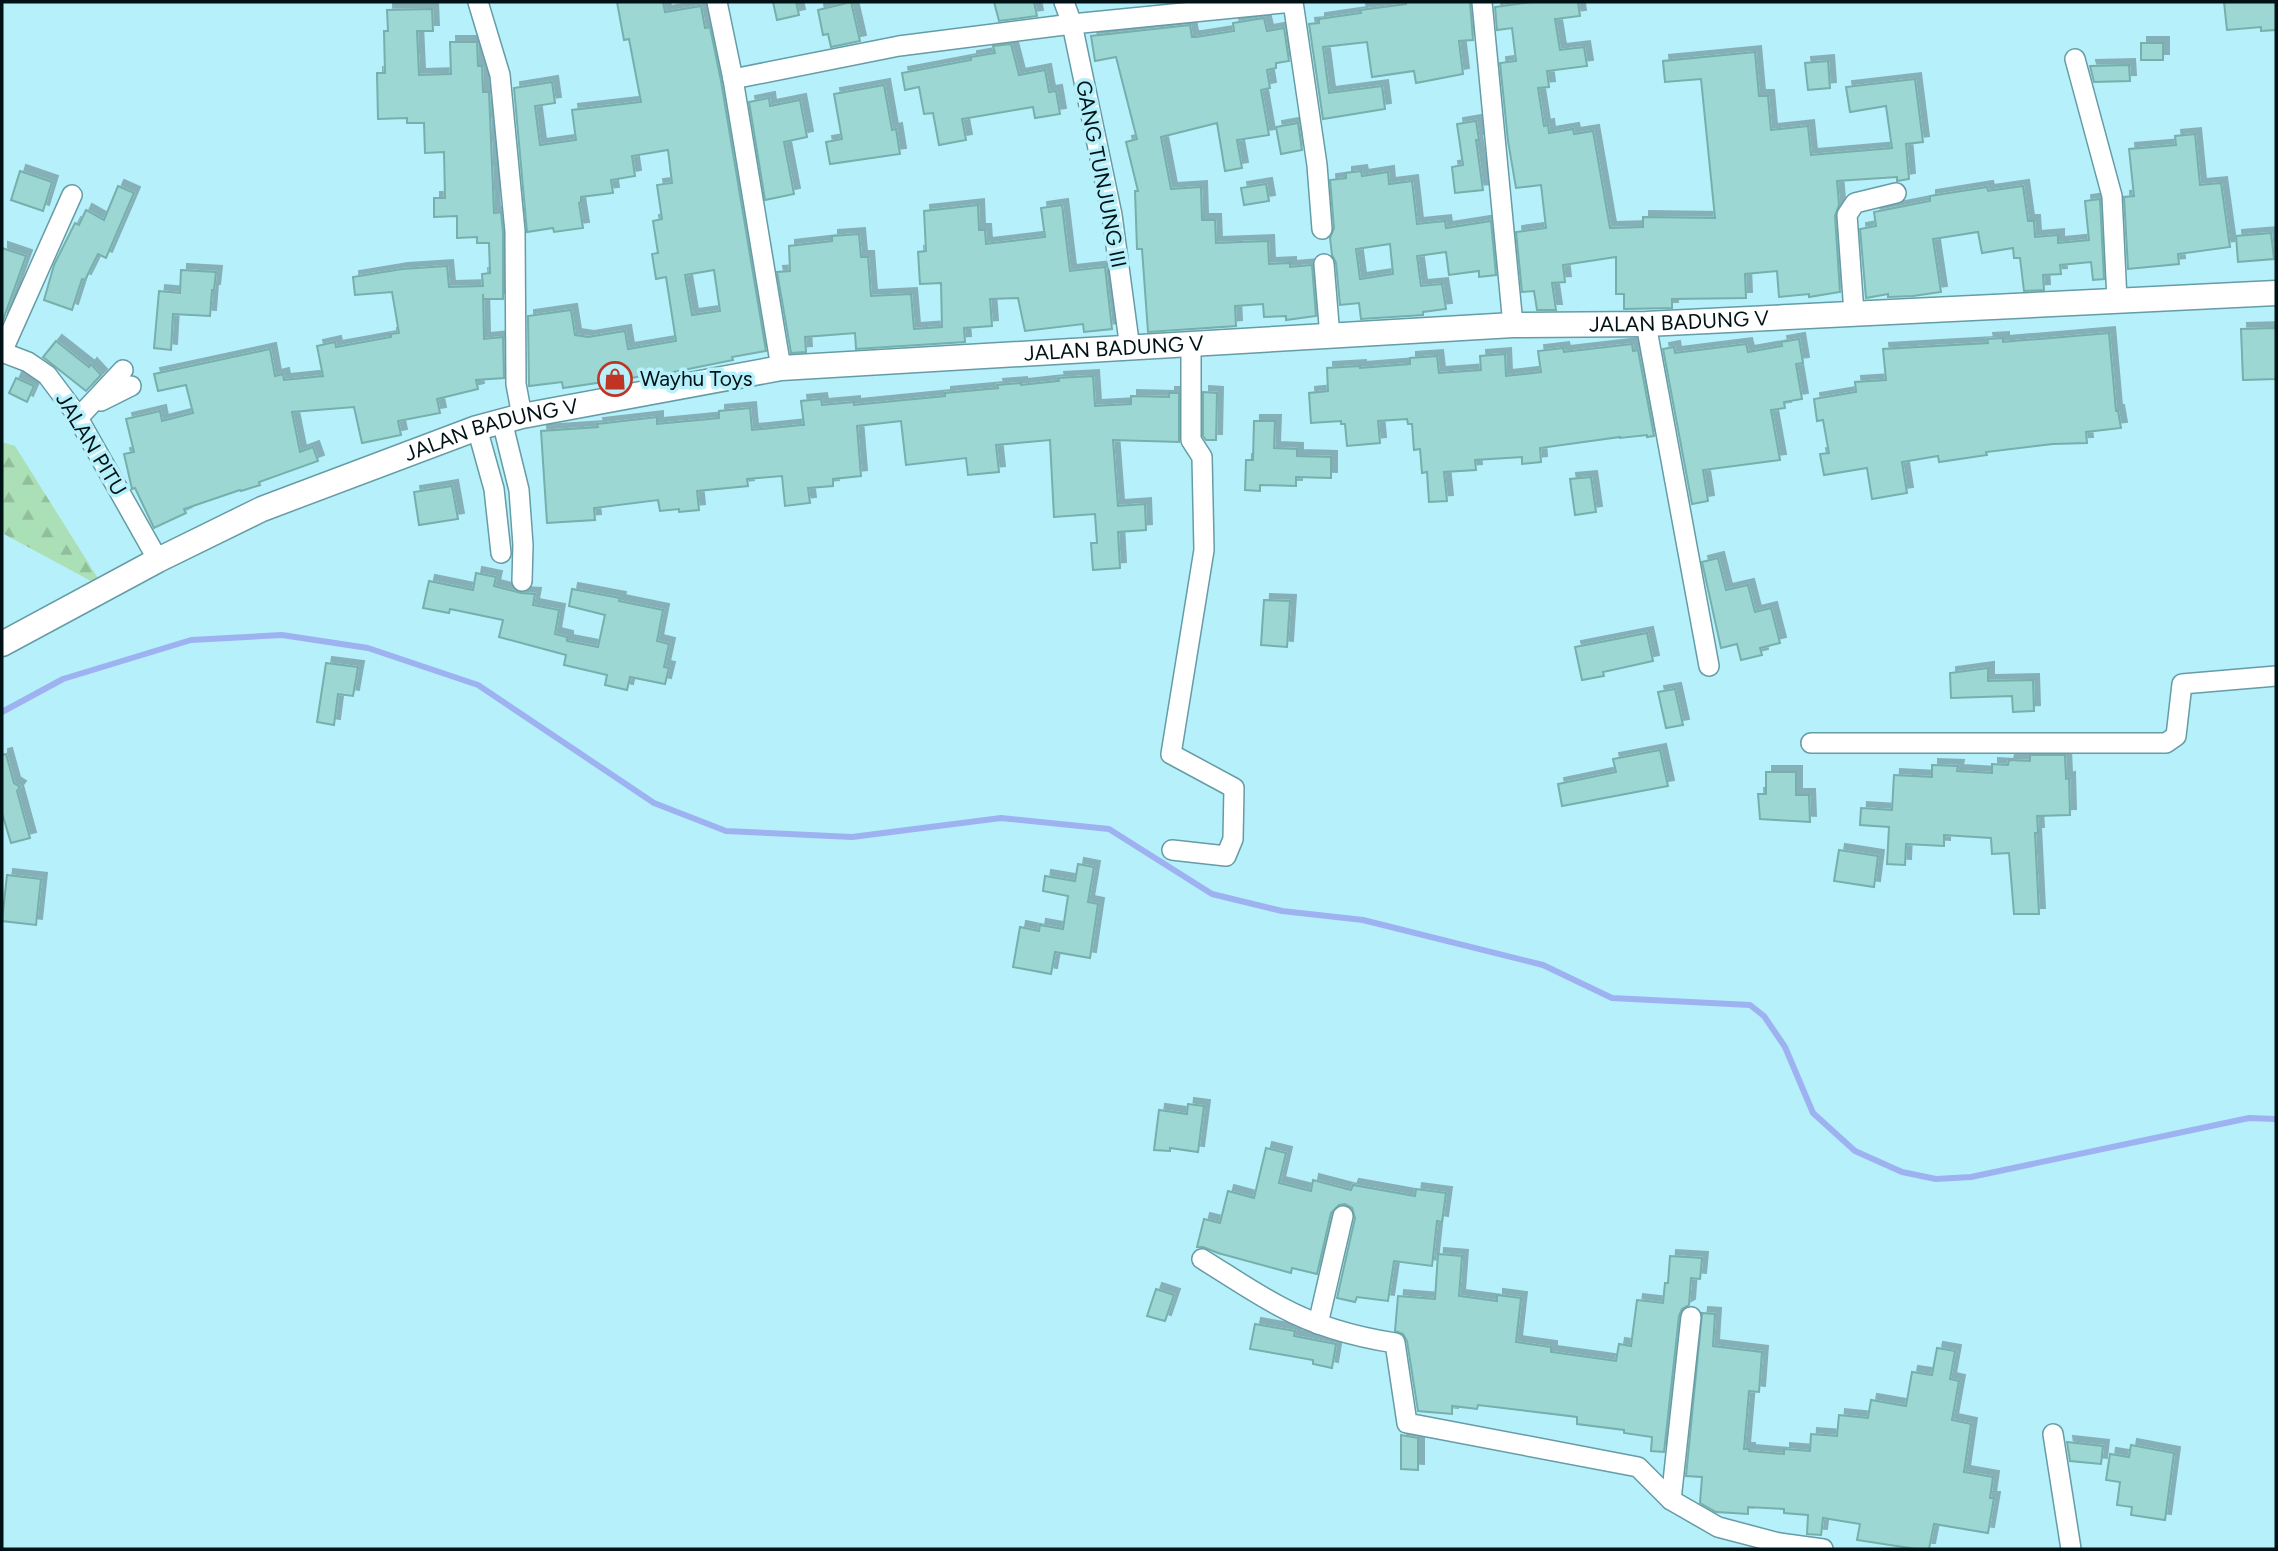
<svg xmlns="http://www.w3.org/2000/svg" width="2278" height="1551" font-family="Figtree,sans-serif">
<defs>
<pattern id="forest-firs" width="22" height="20" patternUnits="userSpaceOnUse" patternTransform="scale(1.75)"><rect width="22" height="20" fill="#abdfb5"/><path d="M5 1l3.5 6h-7zM16 11l3.5 6h-7z" fill="#91be9b"/></pattern>
<filter id="shadow"><feDropShadow dx="6" dy="-6" stdDeviation="0" flood-color="#0004"/></filter>
</defs>
<rect width="100%" height="100%" fill="#b6f0fb"/>
<polygon fill="url(#forest-firs)" points="2,442 15,446 104,588 2,533"/>
<g fill="none" stroke-linecap="round" stroke-linejoin="round">
<polyline stroke="#9eb2f1" stroke-width="6" points="2,712 63,679 191,640 282,635 368,648 478,685 654,803 726,831 852,837 1001,818 1109,829 1212,894 1282,911 1363,920 1543,965 1612,998 1750,1005 1764,1016 1785,1047 1813,1113 1855,1151 1902,1172 1936,1179 1971,1177 2249,1118 2276,1119"/>
</g>
<g fill="#9dd7d3" stroke="#76afab" stroke-width="2" fill-rule="evenodd" filter="url(#shadow)">
<path d="M617,2h46l2,10 36,-6 4,22 5,-1 11,54 45,270 -34,6 1,3 -89,18v-2l-81,12 -1,-6 -33,4 -1,-70 43,-6 4,25 13,2 37,-6 3,18 48,-8 -10,-64 -10,2 -4,-25 6,-1 -5,-32 9,-2 -5,-34 15,-2 -4,-33 -36,6 3,20 -24,4 2,13 -32,4v5l-2,1 4,25 -29,4 -1,-4 -26,4 -13,-144 38,-6 3,21 -20,3 5,39 36,-5 -4,-30 69,-8 -12,-63 -5,1zM714,270l6,41 -28,4 -7,-40z"/>
<polygon points="773,2 796,2 799,15 777,20"/>
<polygon points="851,2 860,41 831,47 828,34 823,35 818,10"/>
<polygon points="994,2 1034,2 1037,16 999,21"/>
<polygon points="1406,2 1470,2 1473,40 1459,41 1463,74 1416,83 1414,71 1372,77 1367,42 1323,47 1329,93 1382,86 1385,109 1323,119 1309,24 1319,23 1319,19 1361,13 1360,10 1406,4"/>
<polygon points="1532,2 1578,2 1580,16 1555,19 1560,50 1584,47 1587,66 1547,71 1549,87 1538,88 1544,126 1548,125 1549,133 1573,129 1574,134 1593,131 1610,228 1643,227 1643,217 1715,218 1701,79 1665,82 1663,61 1755,52 1759,96 1768,96 1771,130 1808,126 1811,155 1892,148 1886,106 1850,112 1846,87 1915,79 1923,142 1906,144 1909,179 1897,181 1897,177 1837,181 1839,205 1835,216 1840,292 1809,297 1809,294 1779,297 1777,271 1745,274 1746,298 1672,299 1672,308 1624,309 1624,294 1616,294 1616,257 1563,265 1565,282 1552,283 1556,310 1537,310 1534,291 1522,292 1516,232 1546,228 1541,185 1516,188 1508,141 1500,63 1516,61 1512,28 1497,30 1495,7"/>
<polygon points="2224,2 2276,2 2276,30 2261,31 2261,27 2227,30"/>
<polygon points="432,9 433,31 417,31 419,75 451,74 450,42 477,42 478,66 482,66 483,92 489,92 494,213 501,212 503,232 503,299 483,299 483,294 484,339 503,337 504,378 476,380 478,389 437,399 440,413 398,421 401,435 362,443 354,407 292,412 300,452 313,447 318,461 259,482 260,485 241,491 240,490 184,509 186,513 154,528 135,488 132,489 124,454 134,452 126,419 160,411 162,421 193,413 186,385 158,391 154,374 270,349 275,376 283,374 284,380 323,376 317,346 335,342 336,347 391,337 391,334 399,333 392,292 355,295 353,277 402,269 447,266 449,287 483,286 482,274 490,273 489,243 477,243 477,237 457,238 457,216 434,217 434,198 445,198 444,152 425,153 424,123 407,123 407,118 378,119 377,73 385,73 384,31 388,31 387,10"/>
<polygon points="1264,18 1267,31 1284,28 1289,61 1276,63 1276,68 1267,70 1270,88 1261,90 1269,135 1237,140 1242,168 1225,171 1217,123 1161,137 1171,189 1201,187 1202,220 1215,220 1216,243 1268,241 1269,264 1290,263 1290,267 1312,265 1316,316 1286,320 1286,316 1264,317 1263,304 1235,306 1236,326 1148,332 1142,249 1137,249 1135,191 1138,191 1126,142 1137,139 1116,57 1095,61 1091,36 1190,25 1192,37 1196,37 1234,31 1233,23"/>
<rect x="2141" y="43" width="22" height="17"/>
<polygon points="1011,44 1019,75 1045,70 1049,92 1056,91 1060,114 1035,118 1033,107 962,119 966,140 939,145 933,113 924,114 919,87 905,90 902,73 971,60 971,57 995,53 993,46"/>
<polygon points="1828,61 1830,88 1808,90 1805,63"/>
<polygon points="2129,65 2130,81 2094,82 2090,66"/>
<polygon points="884,85 892,130 896,129 900,154 830,164 826,142 842,139 834,94"/>
<polygon points="769,98 770,106 800,100 807,137 784,142 794,194 765,200 749,102"/>
<polygon points="1476,121 1479,140 1476,140 1483,190 1455,193 1452,167 1463,165 1457,124"/>
<polygon points="1298,123 1302,150 1281,154 1276,127"/>
<polygon points="2195,134 2200,185 2221,183 2230,247 2178,254 2179,264 2128,269 2124,197 2134,196 2129,149 2176,145 2175,136"/>
<polygon points="20,171 52,182 43,211 11,200"/>
<path d="M1361,171l1,5 26,-4 1,12 23,-3 5,43 28,-3 1,7 45,-7 5,54 -17,2v-6l-30,4 -3,-23 -29,4 4,30 21,-2 4,25 -23,3v3l-62,4 -2,-16 -19,2 -4,-42 -4,-8 -2,-17 4,-10 -4,-48 16,-2v-5zM1390,244l3,30 -33,5 -4,-30z"/>
<polygon points="1266,184 1269,201 1244,205 1241,188"/>
<polygon points="118,186 134,193 106,258 98,254 85,280 82,279 72,310 44,300 54,265 75,223 79,225 86,210 104,220"/>
<polygon points="2023,186 2028,221 2034,221 2035,237 2058,235 2058,243 2089,240 2085,201 2100,199 2104,279 2093,280 2091,262 2060,265 2061,274 2043,275 2044,290 2024,291 2020,258 2014,258 2013,248 1982,253 1978,232 1933,239 1941,292 1913,296 1888,297 1888,294 1866,298 1860,229 1876,226 1874,212 1930,201 1930,196 1987,187 1988,191"/>
<polygon points="978,205 979,230 985,230 986,244 1045,237 1041,208 1062,205 1070,271 1105,267 1112,329 1084,332 1083,324 1025,331 1018,298 990,299 992,326 964,328 965,342 856,349 855,333 805,337 806,352 791,353 777,272 790,271 789,246 832,241 832,236 859,234 861,257 868,257 871,296 911,294 914,329 942,327 941,283 920,284 918,252 926,251 924,211"/>
<polygon points="2271,233 2274,259 2238,262 2236,236"/>
<polygon points="2,248 26,256 3,320 2,320"/>
<polygon points="181,270 216,272 214,290 212,290 210,316 173,314 171,350 154,348 159,291 180,293"/>
<polygon points="2276,328 2276,379 2243,380 2241,329"/>
<polygon points="2109,333 2116,411 2118,411 2121,428 2086,432 2087,443 2053,444 1986,452 1987,455 1939,462 1938,456 1902,462 1907,493 1872,499 1867,468 1824,475 1820,454 1829,453 1823,420 1817,421 1814,399 1856,392 1855,382 1886,380 1883,349 1988,343 1987,339 2003,338 2003,342"/>
<polygon points="1799,339 1803,363 1796,364 1802,399 1784,402 1785,408 1771,410 1780,460 1703,470 1708,501 1692,504 1663,349 1674,347 1675,353 1746,344 1748,352 1782,346 1781,342"/>
<polygon points="56,341 89,367 91,364 101,375 86,391 43,357"/>
<polygon points="1632,344 1633,351 1638,350 1654,436 1647,437 1647,435 1620,438 1620,437 1540,448 1541,462 1522,464 1522,457 1475,460 1476,470 1444,472 1447,501 1429,502 1427,472 1422,473 1420,449 1414,450 1412,424 1408,424 1407,419 1378,421 1380,443 1347,446 1345,424 1341,424 1341,421 1311,423 1309,393 1328,391 1327,368 1360,366 1360,368 1410,364 1410,358 1437,356 1439,373 1481,370 1480,356 1505,354 1506,376 1541,372 1538,351 1563,348 1564,352"/>
<polygon points="1093,376 1095,406 1131,404 1131,396 1169,397 1169,393 1179,393 1179,442 1113,440 1118,506 1145,504 1146,530 1118,532 1120,568 1093,570 1091,543 1097,543 1095,514 1054,517 1050,440 996,445 999,472 968,475 966,458 906,465 901,421 857,426 861,476 833,479 833,486 808,488 810,503 785,506 782,476 747,479 748,486 697,491 699,510 679,512 679,509 660,511 658,500 594,508 595,520 547,523 541,431 598,427 597,424 657,417 657,424 719,418 719,411 750,408 752,430 801,425 804,425 801,401 821,399 822,405 854,402 854,405 945,396 945,393 998,388 997,385 1021,383 1021,385 1059,381 1058,378"/>
<polygon points="16,378 34,386 27,402 9,393"/>
<polygon points="1203,392 1217,393 1216,440 1206,440 1203,436"/>
<polygon points="1254,421 1275,421 1274,448 1297,449 1297,456 1331,457 1331,478 1296,477 1296,486 1260,485 1260,491 1245,490 1246,460 1253,460"/>
<polygon points="1591,477 1596,512 1575,515 1570,479"/>
<polygon points="452,486 458,519 419,525 414,492"/>
<polygon points="1718,558 1726,590 1748,585 1755,612 1771,608 1780,643 1760,648 1762,655 1741,660 1737,644 1721,648 1702,562"/>
<polygon points="476,573 496,577 494,586 521,593 535,594 533,605 559,610 555,634 567,637 567,641 598,647 605,615 569,606 572,589 620,598 619,601 663,610 657,641 669,644 664,667 669,668 665,684 630,677 627,690 605,685 607,675 564,665 566,655 499,637 503,620 450,609 449,613 423,608 429,581 473,590"/>
<polygon points="1264,600 1290,601 1287,647 1261,645"/>
<polygon points="1647,633 1653,661 1603,672 1604,676 1582,680 1575,647"/>
<polygon points="326,663 358,667 353,696 338,694 334,725 317,722"/>
<polygon points="1988,668 1988,681 2033,680 2034,711 2013,712 2012,696 1951,698 1950,673"/>
<polygon points="1675,689 1683,725 1666,728 1658,692"/>
<polygon points="1660,750 1668,786 1562,806 1558,784 1616,772 1613,759"/>
<polygon points="6,754 14,783 20,787 17,791 30,838 11,843 2,813 2,755"/>
<polygon points="2030,755 2065,755 2066,779 2069,778 2070,815 2037,816 2038,833 2035,833 2039,914 2014,914 2009,853 1992,854 1991,838 1944,835 1944,846 1906,844 1905,865 1887,864 1889,827 1860,825 1861,808 1892,810 1894,775 1932,777 1932,765 1958,766 1957,771 1992,773 1992,764 2008,765 2009,760 2030,761"/>
<polygon points="1766,772 1796,772 1796,795 1809,795 1810,822 1760,819 1758,794 1766,794"/>
<polygon points="1839,850 1878,856 1874,887 1834,881"/>
<polygon points="1078,864 1094,867 1088,902 1098,904 1090,958 1055,952 1051,974 1013,967 1020,927 1039,931 1040,925 1063,929 1068,896 1043,891 1045,876 1075,881"/>
<polygon points="7,875 41,879 36,925 2,921"/>
<polygon points="1188,1104 1204,1106 1198,1152 1170,1148 1170,1151 1154,1150 1159,1110 1187,1114"/>
<polygon points="1266,1148 1286,1153 1279,1183 1311,1191 1313,1180 1351,1190 1353,1185 1415,1196 1416,1189 1446,1193 1442,1222 1437,1221 1432,1266 1394,1261 1388,1301 1357,1297 1355,1302 1337,1298 1355,1218 1352,1208 1345,1204 1339,1205 1331,1213 1317,1274 1292,1268 1291,1273 1218,1253 1203,1247 1197,1247 1204,1219 1220,1223 1228,1191 1254,1198"/>
<polygon points="1438,1254 1462,1256 1459,1296 1497,1301 1497,1295 1521,1298 1516,1342 1551,1347 1551,1352 1616,1361 1619,1344 1631,1346 1637,1300 1663,1303 1665,1283 1668,1283 1670,1256 1702,1258 1700,1279 1691,1278 1689,1305 1682,1309 1679,1316 1664,1452 1651,1451 1652,1437 1624,1433 1624,1430 1577,1424 1577,1417 1478,1405 1477,1409 1452,1406 1452,1414 1418,1411 1407,1341 1403,1334 1395,1331 1398,1296 1435,1299"/>
<polygon points="1156,1289 1174,1295 1165,1321 1147,1316"/>
<polygon points="1702,1313 1715,1314 1713,1346 1762,1352 1759,1392 1749,1391 1744,1449 1749,1449 1749,1451 1784,1454 1784,1449 1810,1451 1811,1434 1837,1436 1839,1415 1868,1418 1871,1400 1906,1406 1912,1372 1932,1375 1937,1348 1955,1351 1950,1379 1959,1381 1952,1420 1971,1424 1964,1472 1993,1477 1990,1498 1994,1498 1988,1533 1934,1524 1929,1549 1916,1549 1857,1540 1860,1524 1823,1518 1821,1535 1807,1534 1808,1515 1784,1513 1784,1509 1748,1507 1748,1514 1716,1512 1700,1503 1702,1477 1686,1476"/>
<polygon points="1255,1324 1295,1331 1294,1336 1336,1344 1332,1368 1313,1364 1313,1360 1250,1349"/>
<polygon points="1401,1435 1418,1438 1418,1470 1401,1469"/>
<polygon points="2067,1442 2103,1446 2101,1464 2070,1461"/>
<polygon points="2131,1445 2174,1453 2165,1520 2131,1515 2132,1507 2117,1505 2120,1482 2106,1480 2110,1454 2129,1457"/>
</g>
<g fill="none" stroke-linecap="round" stroke-linejoin="round">
<g stroke="#659ca6" stroke-width="22">
<g id="minor">
<polyline points="478,2 500,75 515,231 516,384 522,416"/>
<polyline points="717,2 733,79 781,368"/>
<polyline points="1064,2 1072,24 1112,215 1130,349"/>
<polyline points="1482,2 1513,325"/>
<polyline points="2075,59 2112,196 2117,300"/>
<polyline points="733,79 899,46 1072,24 1293,2 1317,165 1322,229"/>
<polyline points="1324,264 1330,337"/>
<polyline points="1854,313 1847,215 1855,203 1896,193"/>
<polyline points="1646,324 1709,666"/>
<polyline points="2,352 28,362 47,375 74,411 158,560"/>
<polyline points="2,352 72,195"/>
<polyline points="101,401 131,386"/>
<polyline points="78,418 123,370"/>
<polyline points="502,421 519,490 523,545 522,581"/>
<polyline points="477,428 494,489 501,553"/>
<polyline points="1811,743 2166,743 2176,736 2182,684 2276,676"/>
<polyline points="1172,850 1226,856 1233,839 1234,788 1171,754 1204,550 1202,457 1191,440 1191,346"/>
<path d="M1202,1259c26,16 52,34 79,48 35,19 75,30 114,36l12,80 231,44 33,33 47,27 61,16 44,6"/>
<polyline points="1318,1324 1343,1216"/>
<polyline points="2053,1434 2071,1549"/>
<polyline points="1671,1500 1691,1317"/>
</g>
</g>
<g stroke="#659ca6" stroke-width="27">
<g id="major">
<path id="s1" d="M2,644l156,-84 104,-51 215,-81 45,-12 259,-48 732,-43 133,-1 630,-31"/>
</g>
</g>
<use href="#minor" stroke="#fff" stroke-width="19"/>
<use href="#major" stroke="#fff" stroke-width="24"/>
</g>
<defs>
<g id="shop-ring" transform="scale(1.75)"><circle r="9.5" fill="#b6f0fb" stroke="#c03424" stroke-width="1.5"/><path d="M-5-2.5h2.3a2.7 3.5 0 0 1 5.4 0H5L5.5 6h-11ZM-1.5-2.5h3a1.5 2.3 0 0 0-3 0Z" fill="#c03424"/></g>
</defs>
<g fill-rule="evenodd">
<use href="#shop-ring" x="615" y="379"/>
</g>
<g text-anchor="middle" stroke-width="7" stroke-linejoin="round" paint-order="stroke">
<g font-size="21" fill="#001216" stroke="#b6f0fb">
<text transform="translate(1101 174) rotate(79)" y="7">GANG TUNJUNG III</text>
<text dy="7" stroke="none"><textPath href="#s1" startOffset="1732">JALAN BADUNG V</textPath></text>
<text dy="7" stroke="none"><textPath href="#s1" startOffset="1166">JALAN BADUNG V</textPath></text>
<text dy="7" stroke="none"><textPath href="#s1" startOffset="536">JALAN BADUNG V</textPath></text>
<text transform="translate(91 444) rotate(59)" y="7">JALAN PITU</text>
</g>
<g font-size="21" fill="#001216" stroke="#b6f0fb" text-anchor="start">
<text x="640" y="386">Wayhu Toys</text>
</g>
</g>
<rect width="2278" height="1551" fill="none" stroke="#001216" stroke-width="7"/>
</svg>
